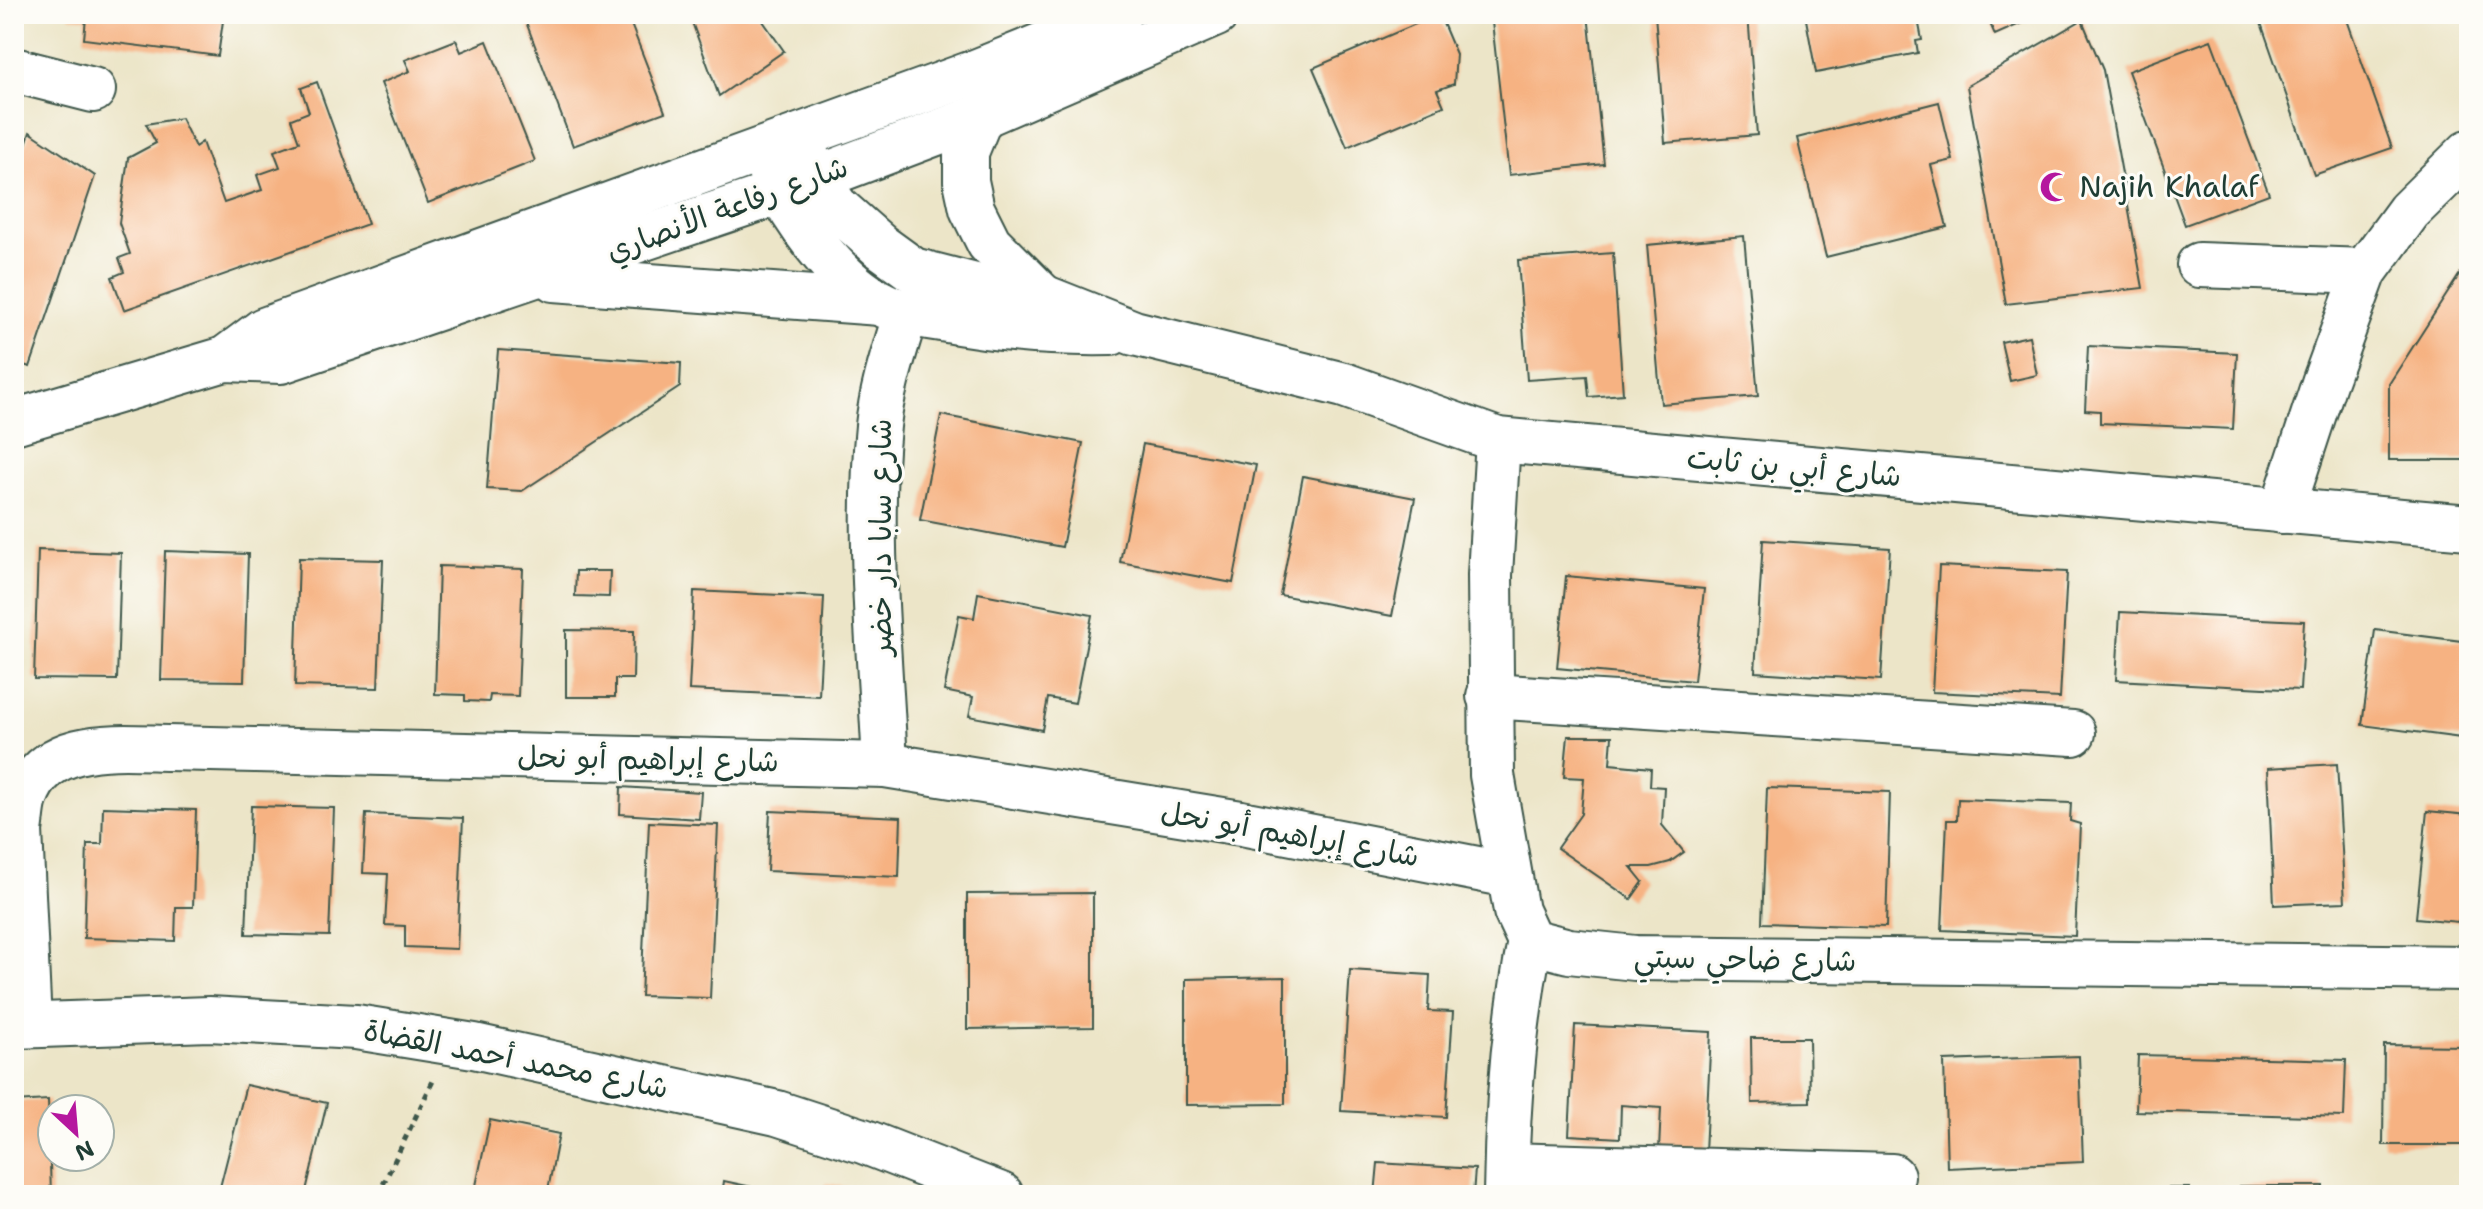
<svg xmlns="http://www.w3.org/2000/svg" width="2483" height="1209" font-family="'Shantell Sans','Playpen Sans Arabic',sans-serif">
<rect width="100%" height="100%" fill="#fdfcf7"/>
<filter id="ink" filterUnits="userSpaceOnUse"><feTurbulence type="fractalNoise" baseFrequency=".0125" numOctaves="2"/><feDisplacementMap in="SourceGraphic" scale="16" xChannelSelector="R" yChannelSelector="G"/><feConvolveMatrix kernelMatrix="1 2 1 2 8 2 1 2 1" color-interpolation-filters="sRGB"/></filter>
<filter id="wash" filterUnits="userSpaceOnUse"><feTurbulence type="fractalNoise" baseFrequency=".006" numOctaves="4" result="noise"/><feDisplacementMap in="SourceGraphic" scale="32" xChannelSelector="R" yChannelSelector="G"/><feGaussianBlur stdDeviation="1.8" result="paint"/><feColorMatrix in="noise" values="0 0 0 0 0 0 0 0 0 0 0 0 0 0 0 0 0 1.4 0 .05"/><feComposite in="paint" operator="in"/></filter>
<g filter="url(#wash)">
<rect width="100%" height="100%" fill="#ece5c8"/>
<g id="blocks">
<g fill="#f6b282">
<polygon points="70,14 224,14 218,56 84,39 86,18 69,17"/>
<polygon points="523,14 627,14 665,112 573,146"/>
<polygon points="689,14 758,14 784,51 719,96"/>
<polygon points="1439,14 1456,54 1454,84 1437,90 1444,106 1347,147 1313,68"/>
<polygon points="1564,14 1588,14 1604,164 1509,175 1492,22"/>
<polygon points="1655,14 1748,14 1757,135 1665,143"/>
<polygon points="1805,14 1917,14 1922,40 1916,41 1918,53 1816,73"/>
<polygon points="1986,14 2029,14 2031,19 1995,35"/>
<polygon points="2288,14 2345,14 2392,148 2314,175 2261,23"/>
<polygon points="2082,20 2103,70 2143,288 2006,304 1967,86"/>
<polygon points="456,40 461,52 487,41 535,161 428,203 381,83 410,71 405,60"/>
<polygon points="2211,40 2269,194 2185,225 2128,71"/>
<polygon points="317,82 368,224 124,310 112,277 124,272 119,258 130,254 119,223 128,158 156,143 146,124 181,118 195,147 202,142 224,203 262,190 257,175 280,167 274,151 299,142 291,119 309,112 301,88"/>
<polygon points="1939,102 1953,160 1931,165 1947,227 1826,257 1797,138"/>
<polygon points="30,132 95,176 30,367 14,362 14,181"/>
<polygon points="1744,236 1758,396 1661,404 1647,245"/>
<polygon points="1613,253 1623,394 1589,397 1587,376 1527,380 1518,260"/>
<polygon points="2465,266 2469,266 2469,460 2389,460 2389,384"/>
<polygon points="2029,336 2037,375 2010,381 2001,342"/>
<polygon points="2088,346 2237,353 2233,429 2100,423 2100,411 2085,410"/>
<polygon points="498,350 681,363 680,387 522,491 487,489"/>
<polygon points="941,415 1083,443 1062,547 920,520"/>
<polygon points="1143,444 1256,465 1233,583 1120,562"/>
<polygon points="1303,476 1415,498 1392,616 1280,595"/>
<polygon points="1763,540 1890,548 1881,680 1755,672"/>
<polygon points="38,550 121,553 117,680 34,679"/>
<polygon points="165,551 248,554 244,681 161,680"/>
<polygon points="299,558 383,560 378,688 295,686"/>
<polygon points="439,566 523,569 518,696 490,695 489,702 465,701 465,695 435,694"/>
<polygon points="1939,566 2067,572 2060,698 1932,692"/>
<polygon points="576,571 610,571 609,597 575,596"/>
<polygon points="1566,576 1704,589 1694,681 1557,668"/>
<polygon points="694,591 824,597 819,696 689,690"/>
<polygon points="978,593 1092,615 1075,703 1048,698 1042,730 969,716 973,697 944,691 959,615 974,618"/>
<polygon points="2120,612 2304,621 2300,690 2116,680"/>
<polygon points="566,630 634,631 633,679 615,679 615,697 566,697"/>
<polygon points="2375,630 2469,642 2469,739 2362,725"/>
<polygon points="1568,736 1612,736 1610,764 1651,768 1650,786 1664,787 1662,825 1684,852 1670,862 1651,867 1631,867 1643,882 1631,899 1557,848 1581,814 1584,778 1564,777"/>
<polygon points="2337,764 2345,902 2274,905 2268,768"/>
<polygon points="621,787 701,792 699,819 620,814"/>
<polygon points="1767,788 1890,792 1886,927 1762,923"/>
<polygon points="1958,799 2071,803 2070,821 2080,824 2075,936 1942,930 1947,820 1957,820"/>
<polygon points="251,806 334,808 329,936 246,934"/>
<polygon points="103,807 196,810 193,907 176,907 175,941 84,938 87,844 102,844"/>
<polygon points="770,811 901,817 899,877 767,871"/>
<polygon points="2427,811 2469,815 2469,923 2416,918"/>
<polygon points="366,814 463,818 457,949 405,947 405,926 385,925 388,874 363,873"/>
<polygon points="649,822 718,825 710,998 641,996"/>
<polygon points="1093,893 1093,1027 967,1029 967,894"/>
<polygon points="1350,970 1430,975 1428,1011 1453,1012 1446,1117 1341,1111"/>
<polygon points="1285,977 1285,1104 1186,1105 1186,979"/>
<polygon points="1575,1025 1711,1032 1705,1152 1659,1150 1661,1108 1621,1105 1620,1138 1569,1135"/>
<polygon points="1751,1038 1809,1038 1810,1102 1752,1103"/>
<polygon points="2384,1045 2469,1046 2469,1145 2383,1145"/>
<polygon points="2138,1055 2346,1060 2344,1117 2136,1111"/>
<polygon points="2079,1056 2083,1162 1947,1168 1944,1061"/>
<polygon points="246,1085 327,1103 305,1195 218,1195"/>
<polygon points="48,1100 51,1195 14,1195 14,1102"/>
<polygon points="490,1120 559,1134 547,1195 474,1195"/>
<polygon points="1378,1163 1475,1169 1473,1195 1375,1195"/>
<polygon points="724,1181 784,1194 783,1195 722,1195"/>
<polygon points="826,1183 856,1189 860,1195 823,1195"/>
<rect x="2239" y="1186" width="84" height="9"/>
<rect x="2117" y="1188" width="72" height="7"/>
</g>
</g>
</g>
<g filter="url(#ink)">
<use href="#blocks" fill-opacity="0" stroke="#3e564a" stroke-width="2"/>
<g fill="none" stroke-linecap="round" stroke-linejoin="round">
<g stroke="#3e564a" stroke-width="48">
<g id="minor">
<polyline points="14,70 93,90"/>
<polyline points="981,116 966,152 966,181 972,209 989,243 1043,297"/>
<polyline points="799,138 816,178 836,207 880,246 913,270 999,292 1043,297 1134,333 1344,385 1498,440 2469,527"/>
<path d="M769,169c22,46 65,111 113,135 18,9 39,12 59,15 57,11 112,15 170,14"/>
<polyline points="2199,265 2365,271"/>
<polyline points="554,279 880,303"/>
<polyline points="225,359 264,330 973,73 1119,14"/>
<polyline points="14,422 225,359 281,361 780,192 981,116 1216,14"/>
<polyline points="1498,440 1490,575 1492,775 1516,911 1530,941 1569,951 1635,958 2469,968"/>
<polyline points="2282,511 2324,383 2365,271 2409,211 2469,152"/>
<polyline points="1489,696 2073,733"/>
<path d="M885,765c-5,-109 -18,-231 -7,-339 4,-39 17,-76 28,-113"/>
<path d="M29,1024l-9,-194c2,-10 2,-22 5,-31 20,-61 93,-52 143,-51l717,17 356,58 268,52"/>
<polyline points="14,1026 209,1019 356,1027 474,1046 777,1113 863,1141 1001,1195"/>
<polyline points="1507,1165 1892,1176"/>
<path d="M1506,1193c1,-85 8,-169 24,-252"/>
</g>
</g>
<polyline stroke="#3e564a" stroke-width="5" stroke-dasharray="6 6" stroke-linecap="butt" points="378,1195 433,1081"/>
<use href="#minor" stroke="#fff" stroke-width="44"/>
</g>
</g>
<defs>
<g id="mosque-bare" transform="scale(2.4)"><path d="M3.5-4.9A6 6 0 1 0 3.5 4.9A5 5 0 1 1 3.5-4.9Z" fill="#b5179e" stroke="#fdfcf7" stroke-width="2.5" paint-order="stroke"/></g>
</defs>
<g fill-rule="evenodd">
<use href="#mosque-bare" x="2055" y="187"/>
</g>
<g text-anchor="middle" stroke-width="6" stroke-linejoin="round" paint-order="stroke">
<g font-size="30" fill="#1f3d34" stroke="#fdfcf7" text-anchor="start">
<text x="2079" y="197">Najih Khalaf</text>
</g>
<g font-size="30" fill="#1f3d34" stroke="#fdfcf7">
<text transform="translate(727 209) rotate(-20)" y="10">شارع رفاعة الأنصاري</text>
<text transform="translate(1794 467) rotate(5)" y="10">شارع أبي بن ثابت</text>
<text transform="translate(881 537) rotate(-90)" y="10">شارع سابا دار خضر</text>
<text transform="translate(648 759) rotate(1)" y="10">شارع إبراهيم أبو نحل</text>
<text transform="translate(1290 834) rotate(10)" y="10">شارع إبراهيم أبو نحل</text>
<text transform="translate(1745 959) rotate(1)" y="10">شارع ضاحي سبتي</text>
<text transform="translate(516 1059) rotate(11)" y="10">شارع محمد أحمد القضاة</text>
</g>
</g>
<rect width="2483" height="1209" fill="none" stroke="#fdfcf7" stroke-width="48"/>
<g transform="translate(76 1133) rotate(154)"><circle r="38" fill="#fdfcf7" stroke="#a4b0a9" stroke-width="2"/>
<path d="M0-6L14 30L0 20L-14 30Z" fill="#b5179e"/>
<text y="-12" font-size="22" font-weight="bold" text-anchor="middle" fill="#1f3d34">N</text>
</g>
</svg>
